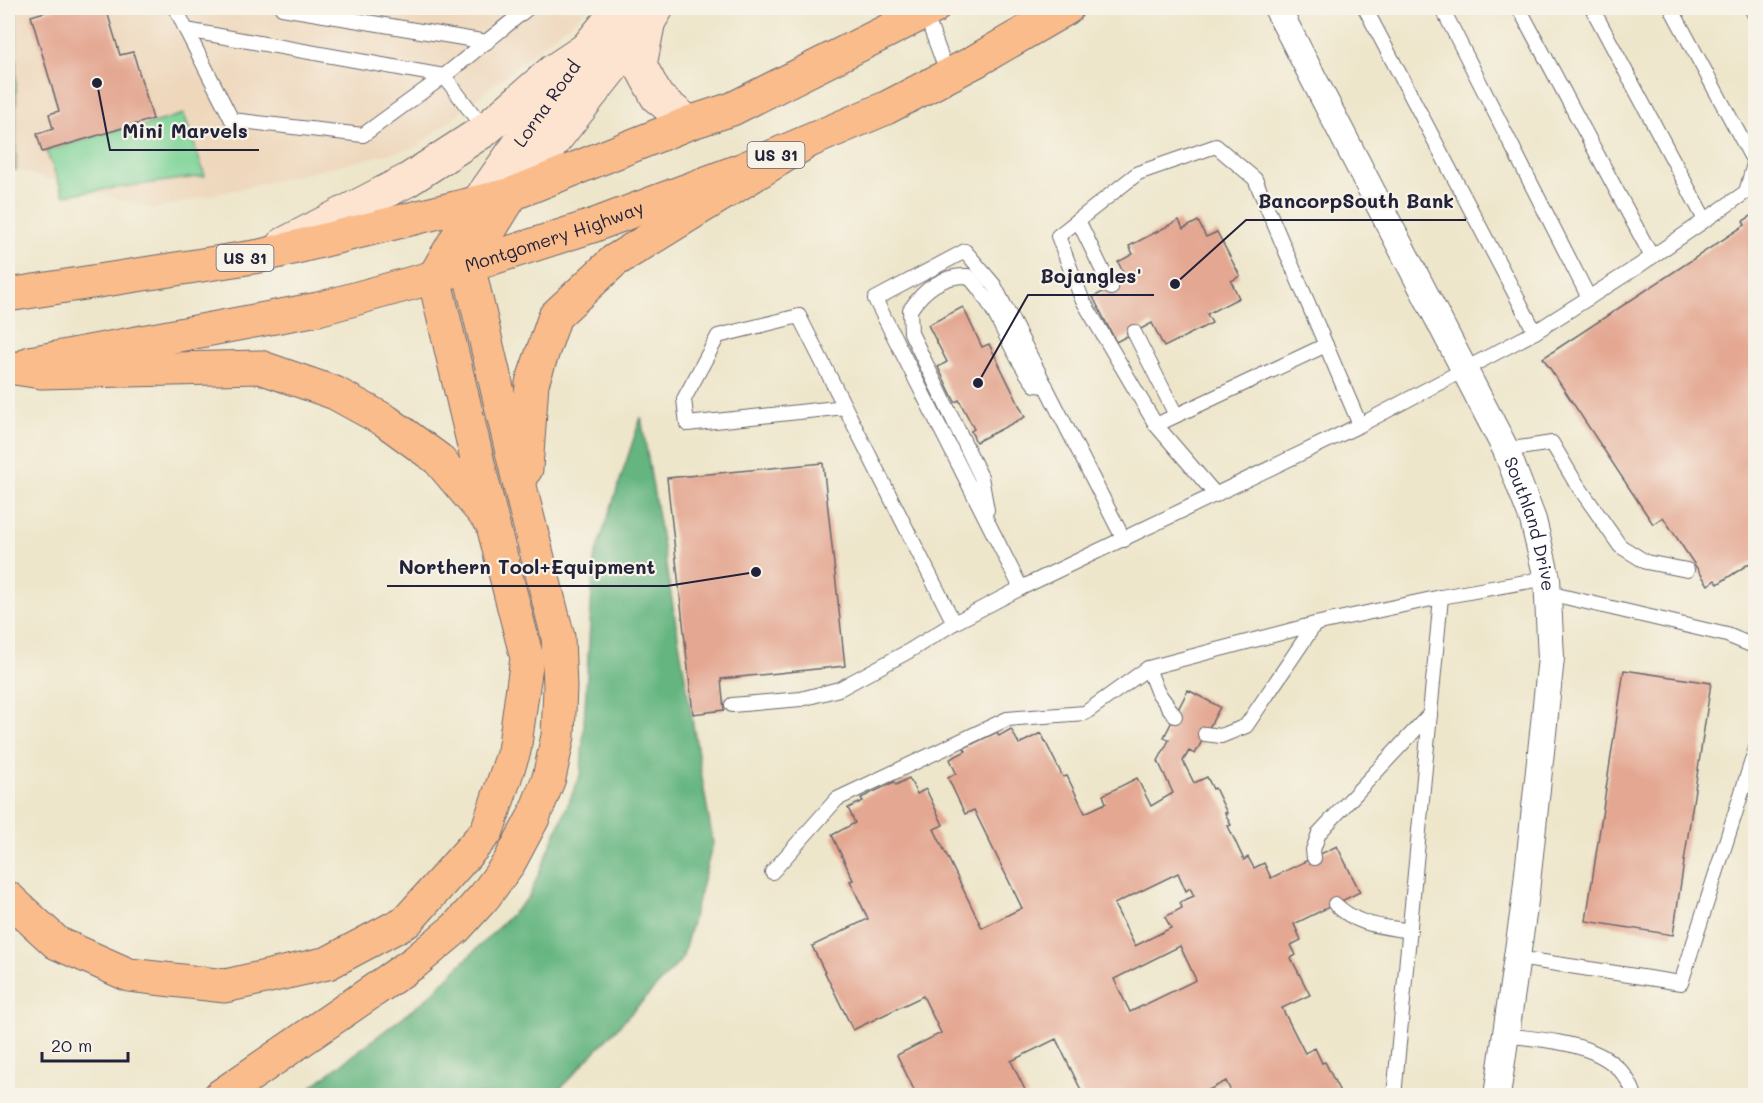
<svg xmlns="http://www.w3.org/2000/svg" width="1763" height="1103" font-family="Mali,sans-serif">
<rect width="100%" height="100%" fill="#f7f3e8"/>
<filter id="ink" filterUnits="userSpaceOnUse"><feTurbulence type="fractalNoise" baseFrequency=".0167" numOctaves="2"/><feDisplacementMap in="SourceGraphic" scale="12" xChannelSelector="R" yChannelSelector="G"/><feConvolveMatrix kernelMatrix="1 2 1 2 8 2 1 2 1" color-interpolation-filters="sRGB"/></filter>
<filter id="wash" filterUnits="userSpaceOnUse"><feTurbulence type="fractalNoise" baseFrequency=".008" numOctaves="4" result="noise"/><feDisplacementMap in="SourceGraphic" scale="24" xChannelSelector="R" yChannelSelector="G"/><feGaussianBlur stdDeviation="1.35" result="paint"/><feColorMatrix in="noise" values="0 0 0 0 0 0 0 0 0 0 0 0 0 0 0 0 0 1.4 0 .05"/><feComposite in="paint" operator="in"/></filter>
<g filter="url(#wash)">
<rect width="100%" height="100%" fill="#eee6cb"/>
<polygon fill="#eed7bb" points="16,8 589,8 417,147 154,209 16,170"/>
<polygon fill="#7cd397" stroke="#4f7a69" stroke-width="1.5" points="184,114 205,176 64,195 46,151 134,125 136,128"/>
<g fill="#65b580" stroke="#446c5e" stroke-width="1.5">
<rect x="8" y="8" width="8" height="162"/>
<polygon points="641,417 713,843 682,959 554,1095 301,1095 425,1000 529,897 581,773 594,559"/>
</g>
<g id="blocks">
<g fill="#e4a792" fill-rule="evenodd">
<polygon points="58,8 106,8 120,55 133,52 153,119 42,152 37,134 53,129 49,114 59,111 31,16"/>
<polygon points="1756,213 1756,559 1718,584 1715,580 1708,585 1663,517 1653,524 1543,358 1745,225 1743,221"/>
<polygon points="1179,220 1183,229 1198,221 1206,237 1217,232 1240,276 1231,281 1239,298 1207,314 1212,323 1164,347 1152,323 1116,342 1093,297 1127,280 1118,262 1133,254 1129,246"/>
<polygon points="963,307 982,347 989,344 1025,417 976,442 971,431 974,429 959,400 955,402 938,367 947,362 928,325"/>
<polygon points="823,463 845,666 721,679 724,710 693,714 667,478"/>
<polygon points="1624,670 1711,683 1673,935 1586,921"/>
<path d="M1188,690l32,17 -25,47 -6,-3 -6,10 11,22 13,-6 6,12 2,-1 12,25h-2l6,12 -3,1 16,34 4,-3 6,11 10,-5 7,15 66,-32 23,46 -66,32 7,16 -10,5 5,10 -5,3 19,37 -28,13 23,45 10,-5 7,15 3,-1 17,34h-109l-7,-15 -29,15h-113l-28,-57 -45,22 17,35h-111l-20,-41 44,-22 -18,-37 -70,34 -41,-84 56,-27 -18,-38 3,-1 -21,-45 23,-12 -7,-15 15,-7 -2,-3 33,-16 2,3 13,-7 8,16 9,-5 17,36 -9,4 48,99 40,-20 -48,-98 -9,4 -17,-36 8,-5 -6,-14 16,-8 -2,-3 33,-16 2,4 12,-7 8,15 22,-11 22,44 4,-1 18,37 21,-10 -3,-8 34,-17 14,28 22,-13 -15,-32 11,-21 -5,-3zM1178,873l8,18 4,-3 4,8 -14,6 2,6 -17,9 6,11 -36,18 -21,-42zM1180,946l16,34 -66,32 -16,-33z"/>
</g>
</g>
</g>
<g filter="url(#ink)">
<use href="#blocks" fill-opacity="0" stroke="#69676d" stroke-width="1.5"/>
<g fill="none" stroke-linecap="round" stroke-linejoin="round">
<g stroke="#69676d" stroke-width="16">
<g id="lane">
<polyline points="176,8 186,30"/>
<polyline points="282,8 487,42"/>
<polyline points="1365,8 1535,332"/>
<polyline points="1442,8 1589,298"/>
<polyline points="1519,8 1652,257"/>
<polyline points="1592,8 1705,220"/>
<polyline points="1671,8 1754,162"/>
<polyline points="1751,8 1756,17"/>
<polyline points="925,13 948,75"/>
<polyline points="485,130 444,76 363,135 232,120 186,30 444,76 528,8"/>
<polyline points="1078,220 1111,288"/>
<polyline points="1134,332 1176,415"/>
<polyline points="845,407 687,424 684,399 718,336 799,316 954,623 1021,588 1360,425 1535,332 1637,267 1746,192 1756,157"/>
<polyline points="1156,425 1326,345"/>
<polyline points="1506,450 1552,443 1574,480 1620,546 1646,562 1687,570"/>
<polyline points="1216,495 1156,425 1082,299 1058,236 1138,173 1216,146 1255,179 1360,425"/>
<path d="M987,510l-6,-33 -70,-144 -1,-23c14,-21 32,-35 58,-34 30,30 40,75 67,109l11,1"/>
<polyline points="1021,588 875,299 965,251 994,285 1124,540"/>
<polyline points="1548,593 1727,635 1756,647"/>
<polyline points="1148,668 1157,691 1175,716"/>
<polyline points="732,705 801,699 839,689 909,651 954,623"/>
<polyline points="1205,734 1221,736 1246,726 1315,624"/>
<polyline points="1314,858 1313,850 1319,833 1430,714"/>
<polyline points="772,872 837,799 1007,719 1085,713 1148,668 1315,624 1441,597 1547,578"/>
<path d="M1335,904c23,22 45,22 75,27"/>
<polyline points="1517,958 1681,983 1756,748"/>
<path d="M1506,1035c47,7 112,7 129,61"/>
<polyline points="1394,1096 1441,597"/>
</g>
</g>
<g stroke="#69676d" stroke-width="28">
<g id="street">
<path id="s1" d="M1277,8l229,442 27,70 14,58 4,80 -26,243 -28,195"/>
</g>
</g>
<g stroke="#69676d" stroke-width="35">
<g id="secondary">
<polyline points="648,25 640,65 657,97 689,123"/>
<polyline points="512,194 649,21 657,8"/>
<path id="s2" d="M478,202l108,-153 34,-41"/>
<polyline points="284,244 408,180 485,130 553,71 586,49"/>
</g>
</g>
<g stroke="#69676d" stroke-width="35">
<g id="primary">
<polyline points="468,265 512,194"/>
<polyline points="434,277 478,202"/>
<polyline points="8,295 260,256 512,194 689,123 732,109 933,8"/>
<path id="s3" d="M30,363l288,-54 116,-32 158,-51 149,-56 145,-62 88,-46 93,-54"/>
</g>
</g>
<g stroke="#69676d" stroke-width="35">
<g id="highway">
<polyline points="8,367 41,372 260,367 335,393 386,421 438,459 488,518"/>
<polyline points="526,469 532,383 555,316 614,261 807,142"/>
<polyline points="8,898 57,943 129,975 225,986 328,963 407,921 487,831 514,751 527,658 492,522 434,277"/>
<polyline points="220,1096 415,962 456,928 484,897 509,863 533,818 549,778 558,736 560,687 558,637 524,503 468,265"/>
</g>
</g>
<use href="#lane" stroke="#fff" stroke-width="14"/>
<use href="#street" stroke="#fff" stroke-width="26"/>
<use href="#secondary" stroke="#fde4d1" stroke-width="33"/>
<use href="#primary" stroke="#fabc8b" stroke-width="33"/>
<use href="#highway" stroke="#fabc8b" stroke-width="33"/>
</g>
</g>
<g text-anchor="middle" stroke-width="4.5" stroke-linejoin="round" paint-order="stroke">
<g fill="#f7f3e8" stroke="#62616f" stroke-width="1.5">
<rect x="747.5" y="142" width="57" height="26" rx="4.5"/>
<rect x="216.5" y="245" width="57" height="26" rx="4.5"/>
</g>
<g font-size="16" font-weight="bold" fill="#22223b">
<text x="776" y="161">US 31</text>
<text x="245" y="264">US 31</text>
</g>
<g font-size="18" fill="#22223b" stroke="#f7f3e8">
<text dy="6" stroke="none"><textPath href="#s2" startOffset="120">Lorna Road</textPath></text>
<text dy="6" stroke="none"><textPath href="#s3" startOffset="540">Montgomery Highway</textPath></text>
<text dy="6" stroke="none"><textPath href="#s1" startOffset="576">Southland Drive</textPath></text>
</g>
</g>
<path fill="none" stroke="#22223b" stroke-width="2" d="M97 83L110 150H259M1175 284L1246 220H1466M978 383L1028 295H1154M756 572L667 586H387"/>
<g fill="#22223b" stroke="#f7f3e8" stroke-width="2">
<circle cx="97" cy="83" r="6"/>
<circle cx="1175" cy="284" r="6"/>
<circle cx="978" cy="383" r="6"/>
<circle cx="756" cy="572" r="6"/>
</g>
<g font-size="20" text-anchor="middle" font-weight="bold" fill="#22223b" stroke="#f7f3e8" stroke-width="4.5" stroke-linejoin="round" paint-order="stroke">
<text x="185" y="138">Mini Marvels</text>
<text x="1356" y="208">BancorpSouth Bank</text>
<text x="1091" y="283">Bojangles'</text>
<text x="527" y="574">Northern Tool+Equipment</text>
</g>
<rect width="1763" height="1103" fill="none" stroke="#f7f3e8" stroke-width="30"/>
<path d="M42 1052v9h86v-9" fill="none" stroke="#22223b" stroke-width="3"/>
<text x="51" y="1052" font-size="18" fill="#22223b" stroke="#f7f3e8" stroke-width="4.5" paint-order="stroke">20 m</text>
</svg>
